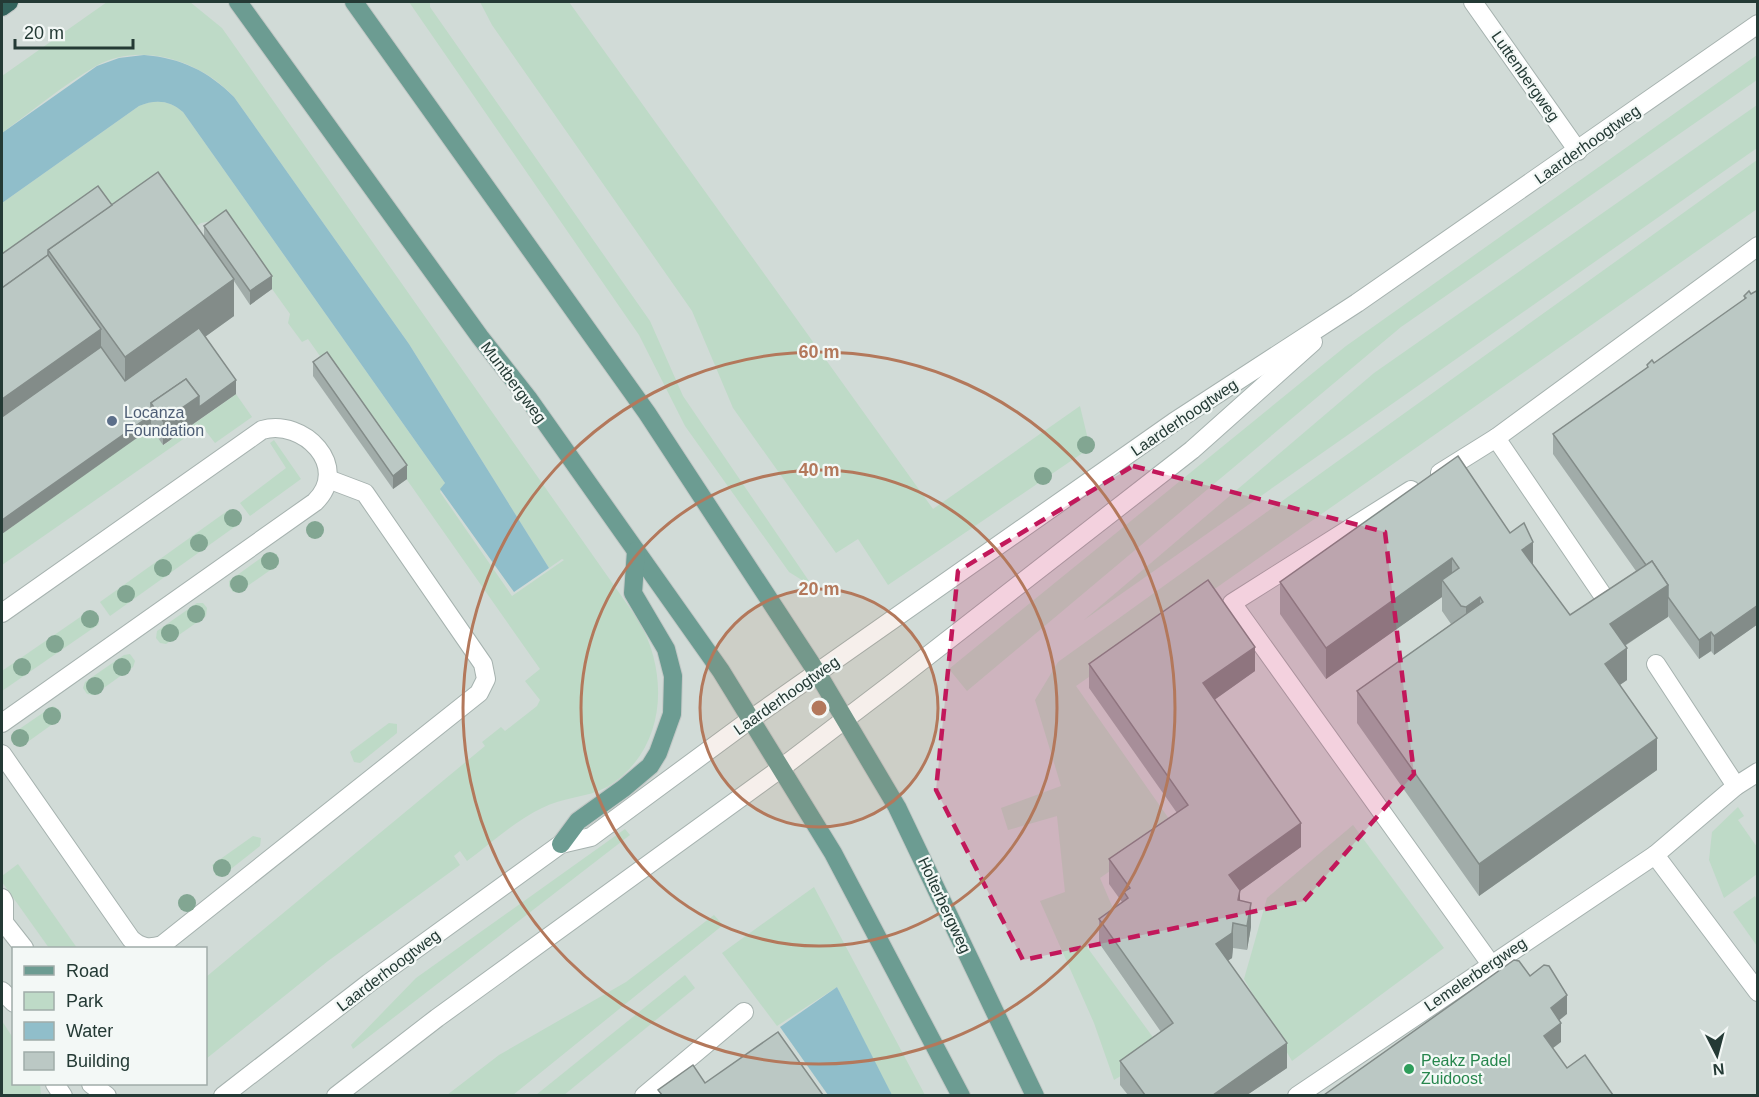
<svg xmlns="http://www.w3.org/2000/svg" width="1759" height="1097" font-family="Arial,sans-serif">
<rect width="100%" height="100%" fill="#e3ebe8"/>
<path fill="#d1dbd7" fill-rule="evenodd" d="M2,2h1755v1093l-1755,1zM14,948h192v136h-192z"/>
<g fill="#bedac7">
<path d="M107,2h83l32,26 417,593c31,55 27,130 -32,166 -20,11 -45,10 -65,21 -27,13 -51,35 -75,53l-7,-10 -6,5 6,9 -132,96 -122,98v-82l279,-231 -3,-4 19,-15 4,4 32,-25 3,-6 -15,-19 15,-12 -232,-330 -6,3 -14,-19 2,-9 -68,-95 -21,4 -23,16 -176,29v-65l137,-97c16,-7 31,-6 44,6l262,371 -5,9 72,104 52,-36 -2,-1 -13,9 -140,-224 -175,-247c-33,-36 -93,-56 -138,-31 -33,19 -64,45 -94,67v-57z"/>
<polygon points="409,2 430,2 430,7 650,321 683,396 813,587 789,572 685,426 639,335"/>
<polygon points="480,2 569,2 933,509 1080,406 1090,448 888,585 858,539 836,553 733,408 692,311 492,25"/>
<polygon points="1757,55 1757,80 1401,327 967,691 949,669 1346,346"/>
<polygon points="1757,105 1757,148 1084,620 1374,373"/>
<polygon points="1757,160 1757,209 1076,686 1174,826 1100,878 1115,913 1084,943 1163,1051 1114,1080 1094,1023 1040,901 1065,892 1057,816 1008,830 1001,808 1061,786 1035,700 1058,662"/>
<polygon points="236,394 252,417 215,443 202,426 2,565 2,534 151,427 164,445"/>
<polygon points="274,440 301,479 250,516 240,503 286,468 270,443"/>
<polygon points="230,509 240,523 110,616 100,602"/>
<polygon points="268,553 277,554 279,564 239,592 233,592 229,586 229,581"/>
<polygon points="197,603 203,603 207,608 206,616 166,644 160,643 156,638 157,631"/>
<polygon points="89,611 99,624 2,691 2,671"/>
<polygon points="130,654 135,661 133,667 94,695 87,694 83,688 85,682 124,655"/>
<polygon points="53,706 61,711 61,718 22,746 14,745 11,739 12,734"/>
<polygon points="389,723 397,724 397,733 360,763 354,762 350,752"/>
<polygon points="1738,807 1744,816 1738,820 1757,847 1757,874 1724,898 1709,860 1712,832"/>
<polygon points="1353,825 1444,948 1292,1061 1244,979 1267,898"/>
<polygon points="625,829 630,835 353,1049 351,1045 416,978"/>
<polygon points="253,836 261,838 260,846 222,876 216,876 212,865"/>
<polygon points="18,864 77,948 49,948 2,882 2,876"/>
<polygon points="814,887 925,1095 891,1095 837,987 777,1026 722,953"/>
<polygon points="1755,896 1757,900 1757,946 1733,912"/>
<polygon points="714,915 723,925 513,1095 447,1095 499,1055 626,982"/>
<polygon points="685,975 695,988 564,1095 536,1095"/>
<polygon points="2,1021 13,1038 14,1084 40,1084 41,1095 2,1095"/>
</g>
<g fill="#90beca">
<path d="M144,55c37,3 64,16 90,42l175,247 140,224 -35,24 -74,-103 5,-6 -262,-371c-13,-12 -28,-13 -44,-6l-137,97v-70l95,-67 22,-8z"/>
<polygon points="837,987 892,1095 828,1095 780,1027"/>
</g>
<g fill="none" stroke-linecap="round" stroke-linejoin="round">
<g stroke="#a6b2af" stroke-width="20">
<g id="minor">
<polyline points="1473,2 1578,151"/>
<polyline points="1496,438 1758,246"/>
<polyline points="1440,473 1496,438 1606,600"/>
<polyline points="1411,490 1232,603 1490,963"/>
<path d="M2,613l260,-183c42,-12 89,37 53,72l-313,221"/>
<polyline points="1656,664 1736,786"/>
<path d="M2,754l129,185c10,9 18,10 31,6l317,-252 7,-14 -3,-15 -118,-171 -37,-14"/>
<polyline points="1655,855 1758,992"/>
<polyline points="2,898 4,902 4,921"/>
<polyline points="2,920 24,948"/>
<polyline points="2,991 14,1003"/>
<polyline points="55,1084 63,1096"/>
<polyline points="91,1084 107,1096"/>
<polyline points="223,1096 369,983 561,844 591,837 751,719 1174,422 1357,303 1758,24"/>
<polyline points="336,1096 437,1018 780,769 898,679 1192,450 1313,342"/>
<polyline points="644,1096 744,1012"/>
<polyline points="1297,1096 1655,855 1736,786 1758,772"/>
</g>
</g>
<g stroke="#c2c8c6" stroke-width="20">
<g id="major">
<polyline points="238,2 480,337 528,398 721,671 833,853 961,1096"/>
<polyline points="354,2 647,413 818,674 897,807 1035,1096"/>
<polyline points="561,844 578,821 624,788 650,766 658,753 672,714 673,676 666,649 633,593 636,551"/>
</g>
</g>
<g stroke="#c2c8c6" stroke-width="20">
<polyline id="highway" points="2,7 9,2"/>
</g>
<use href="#minor" stroke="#fff" stroke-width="18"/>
<use href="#major" stroke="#6c9c92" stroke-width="18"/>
<use href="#highway" stroke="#33635c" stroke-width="18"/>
</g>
<g fill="#82a692">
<circle cx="1086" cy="445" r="9"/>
<circle cx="1043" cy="476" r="9"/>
<circle cx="233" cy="518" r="9"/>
<circle cx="315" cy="530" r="9"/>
<circle cx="199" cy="543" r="9"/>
<circle cx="270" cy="561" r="9"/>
<circle cx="163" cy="568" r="9"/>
<circle cx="239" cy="584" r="9"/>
<circle cx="126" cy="594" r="9"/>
<circle cx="196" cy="614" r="9"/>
<circle cx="90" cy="619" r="9"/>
<circle cx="170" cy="633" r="9"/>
<circle cx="55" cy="644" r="9"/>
<circle cx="22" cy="667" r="9"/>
<circle cx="122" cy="667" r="9"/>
<circle cx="95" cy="686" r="9"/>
<circle cx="52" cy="716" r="9"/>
<circle cx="20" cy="738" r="9"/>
<circle cx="222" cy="868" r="9"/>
<circle cx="187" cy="903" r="9"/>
</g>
<g fill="#a1aca9">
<polygon points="112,205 204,238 204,226 272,289 250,305 234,281 234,316 205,337 236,394 163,445 151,428 2,254"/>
<polygon points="1758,290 1758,624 1714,655 1711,651 1699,659 1668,616 1625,646 1627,680 1620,685 1657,770 1479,896 1357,723 1357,691 1451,624 1442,611 1442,597 1326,679 1280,614 1280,582 1510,533 1570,615 1636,571 1553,454 1553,434 1647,368 1647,365 1654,363 1744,300 1744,296 1751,294"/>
<polygon points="313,362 407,479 393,489 313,376"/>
<polygon points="1089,664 1255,671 1214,700 1301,847 1240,891 1240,901 1251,927 1247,950 1233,948 1232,958 1227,961 1287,1068 1247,1095 1128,1095 1120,1085 1120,1061 1161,1032 1099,943 1099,919 1122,902 1109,884 1109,859 1177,813 1089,688"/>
</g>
<g fill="#838c89">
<polygon points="272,276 272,289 250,305 250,291"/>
<polygon points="234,279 234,316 125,394 125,357"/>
<polygon points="101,329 101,360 2,430 2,399"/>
<polygon points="236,380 236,394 163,445 163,421 199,396"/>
<polygon points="151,415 151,428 2,534 2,520"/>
<polygon points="407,465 407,479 393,489 393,476"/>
<polygon points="1533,542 1533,574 1522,550"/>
<polygon points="1452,558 1452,590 1442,580 1442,597 1326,679 1326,648"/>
<polygon points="1668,585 1668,617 1610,655 1610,624"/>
<polygon points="1480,597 1480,629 1466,638 1466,607"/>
<polygon points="1758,605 1758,624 1714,655 1714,636"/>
<polygon points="1711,632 1711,651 1699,659 1699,640"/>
<polygon points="1255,647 1255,671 1203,708 1203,683"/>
<polygon points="1627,648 1627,680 1605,695 1605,664"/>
<polygon points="1657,738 1657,770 1479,896 1479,864"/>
<polygon points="1301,823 1301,847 1240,891 1240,914 1238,925 1238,900 1229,875"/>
<polygon points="1251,903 1251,927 1247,950 1247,926"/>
<polygon points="1233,923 1233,948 1232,958 1216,969 1216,944"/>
<polygon points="1567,995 1567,1014 1551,1027 1551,1008"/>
<polygon points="1561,1023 1561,1042 1544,1055 1544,1036"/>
<polygon points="1287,1043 1287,1068 1247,1095 1213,1095"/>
</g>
<g fill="#bbc8c4" stroke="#838c89" stroke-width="1.5">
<polygon points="158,172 234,279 125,357 48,250"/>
<polygon points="98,186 112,205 48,250 48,255 2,288 2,254"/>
<polygon points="226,210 272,276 250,291 204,226"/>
<polygon points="48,255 101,329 2,399 2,288"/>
<polygon points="1758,290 1758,605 1714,636 1711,632 1699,640 1668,597 1668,585 1652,561 1646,565 1553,434 1648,367 1647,365 1652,360 1654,363 1746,298 1744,296 1749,291 1751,294"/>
<polygon points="199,328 236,380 199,407 199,396 186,379 151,403 151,415 2,520 2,417 101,347 125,381"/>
<polygon points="327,352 407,465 393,476 313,362"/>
<polygon points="186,379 199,396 163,421 151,403"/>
<polygon points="1458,456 1510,533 1524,523 1533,542 1522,550 1570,615 1652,561 1668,585 1610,624 1627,648 1605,664 1657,738 1479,864 1357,691 1483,602 1480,597 1466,607 1461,606 1442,580 1459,568 1452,558 1326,648 1280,582"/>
<polygon points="1208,580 1255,647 1203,683 1301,823 1229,875 1240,890 1238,900 1251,903 1247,926 1233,923 1232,933 1216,944 1287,1043 1213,1095 1145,1095 1120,1061 1173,1023 1099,919 1128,898 1124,892 1130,888 1109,859 1188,805 1089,664"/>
<polygon points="1514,960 1519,961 1530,976 1544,965 1549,966 1567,995 1551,1008 1561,1023 1544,1036 1567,1068 1585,1055 1613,1095 1324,1095"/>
<polygon points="778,1032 823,1095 662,1095 658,1090 693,1065 705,1083"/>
</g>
<path fill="#c2185b" fill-opacity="0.2" stroke="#c2185b" stroke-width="4.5" stroke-dasharray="12 8" stroke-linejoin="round" d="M1133,466l252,66 29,242 -110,127 -281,59 -87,-170 22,-219z"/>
<circle cx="819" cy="708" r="119" fill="#b3785b" fill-opacity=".12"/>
<g fill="none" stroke="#b3785b" stroke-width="3">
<circle cx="819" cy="708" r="119"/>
<circle cx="819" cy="708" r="238"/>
<circle cx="819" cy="708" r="356"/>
</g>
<circle fill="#5c6f8a" stroke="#f3f8f6" stroke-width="2" cx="112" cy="421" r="6"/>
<circle fill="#2e9e5b" stroke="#f3f8f6" stroke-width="2" cx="1409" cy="1069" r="6"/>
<g text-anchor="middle" stroke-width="4.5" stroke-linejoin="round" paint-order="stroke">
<g font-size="16" fill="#243a35" stroke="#f3f8f6">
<text transform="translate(1526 76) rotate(55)" y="6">Luttenbergweg</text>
<text transform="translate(1587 144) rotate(-35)" y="6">Laarderhoogtweg</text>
<text transform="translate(514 382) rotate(53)" y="6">Muntbergweg</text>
<text transform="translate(1184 417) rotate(-34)" y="6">Laarderhoogtweg</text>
<text transform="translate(786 695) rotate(-35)" y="6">Laarderhoogtweg</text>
<text transform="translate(945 905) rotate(65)" y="6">Holterbergweg</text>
<text transform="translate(388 970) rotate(-37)" y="6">Laarderhoogtweg</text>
<text transform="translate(1475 974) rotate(-34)" y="6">Lemelerbergweg</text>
</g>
<g font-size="16" fill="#4e5e75" stroke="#f3f8f6" text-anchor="start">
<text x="124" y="418">Locanza<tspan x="124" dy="18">Foundation</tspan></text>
</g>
<g font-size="16" fill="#27864d" stroke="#f3f8f6" text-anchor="start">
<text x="1421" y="1066">Peakz Padel<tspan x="1421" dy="18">Zuidoost</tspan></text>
</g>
</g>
<circle cx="819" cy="708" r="9" fill="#b3785b" stroke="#f3f8f6" stroke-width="3"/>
<g font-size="18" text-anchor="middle" font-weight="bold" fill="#b3785b" stroke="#f3f8f6" stroke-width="4.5" stroke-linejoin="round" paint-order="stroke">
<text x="819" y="358">60 m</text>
<text x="819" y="476">40 m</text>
<text x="819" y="595">20 m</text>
</g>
<rect width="1759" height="1097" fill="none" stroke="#243a35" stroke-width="6"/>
<rect x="12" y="947" width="195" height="138" fill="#f3f8f6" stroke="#a0aca9" stroke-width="1.5"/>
<rect x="24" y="966" width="30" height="9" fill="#6c9c92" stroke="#a0aca9" stroke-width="1.5"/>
<text x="66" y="977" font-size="18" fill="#243a35">Road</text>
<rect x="24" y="992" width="30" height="18" fill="#bedac7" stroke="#a0aca9" stroke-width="1.5"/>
<text x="66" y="1007" font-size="18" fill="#243a35">Park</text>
<rect x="24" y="1022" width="30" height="18" fill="#90beca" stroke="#a0aca9" stroke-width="1.5"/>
<text x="66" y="1037" font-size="18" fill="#243a35">Water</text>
<rect x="24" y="1052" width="30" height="18" fill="#bbc8c4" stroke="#a0aca9" stroke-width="1.5"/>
<text x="66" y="1067" font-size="18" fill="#243a35">Building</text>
<g transform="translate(1717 1055) rotate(174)" stroke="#f3f8f6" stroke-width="4.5" paint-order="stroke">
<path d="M0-4.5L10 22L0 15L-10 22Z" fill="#243a35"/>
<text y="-9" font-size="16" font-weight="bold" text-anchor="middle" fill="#243a35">N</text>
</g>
<path d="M15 39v9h118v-9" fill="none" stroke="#243a35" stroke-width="3"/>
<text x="24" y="39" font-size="18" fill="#243a35" stroke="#f3f8f6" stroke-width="4.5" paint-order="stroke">20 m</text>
</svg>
